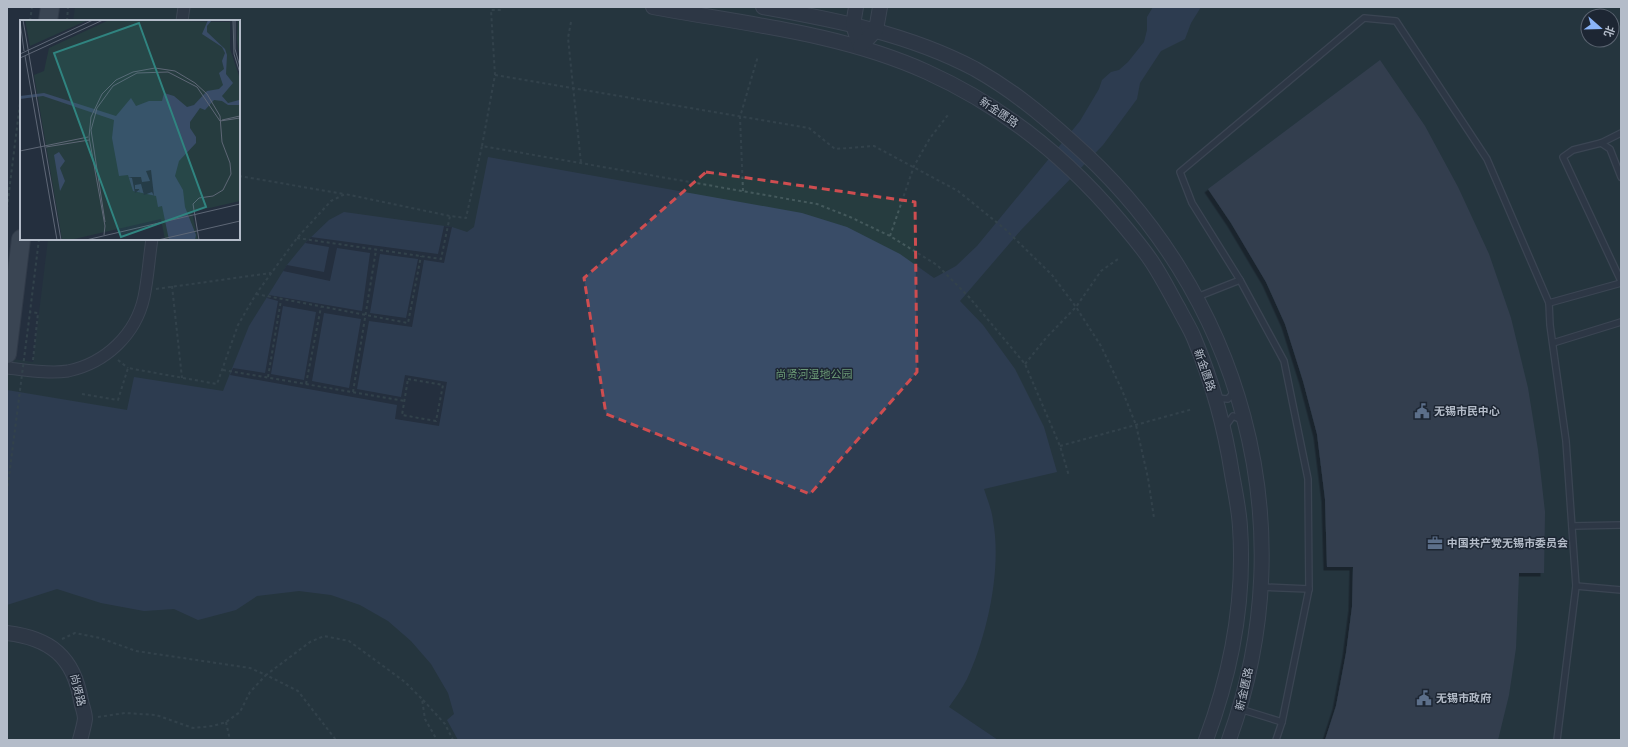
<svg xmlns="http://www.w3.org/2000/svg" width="1628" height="747" font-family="'Public Sans','Noto Sans SC',sans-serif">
<defs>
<filter id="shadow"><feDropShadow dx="-3.5" dy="3.5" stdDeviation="0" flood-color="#0009"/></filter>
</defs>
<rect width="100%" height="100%" fill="#242f3e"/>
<path fill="#263c3f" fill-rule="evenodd" d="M75,7h1546v733h-1614v-382l26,4 15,-123h191v-218h-166zM1588,16h24v24h-24z"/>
<path fill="#394c67" d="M1153,7h48l-10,16 -6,16 -24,12 -21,32 -3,16 -34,46 -82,85 -61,71 23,24 32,44 29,58 13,45 -73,17c3,10 8,21 9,32 9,48 -6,115 -26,158 -5,10 -12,19 -18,28l49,33h-540l-11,-20 7,-6 -6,-21 -17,-29 -20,-23 -23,-20 -28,-16 -29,-10 -32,-4 -42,5 -21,14 -38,10 -24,-11 -30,2 -43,-8 -44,-14 -50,16v-215l120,20 7,-33 89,14 26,-65 38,-61 18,-22 24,-23 15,-8 108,15 15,5 7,-5 14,-70 314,56 45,14 53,27 34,24 22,-12 21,-20 103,-125 19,-32 3,-9 9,-8 8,-2 9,-8 16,-20 3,-12v-13z"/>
<path fill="#242f3e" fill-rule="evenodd" d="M444,226l8,1 -8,36 -20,-3 -12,67 -43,-6 -12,68 44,8 4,-22 42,7 -8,44 -44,-7 2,-14 -167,-30 3,-7 32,5 13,-72 -11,-3 2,-3 93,16 8,-58 -33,-5 -7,33 -47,-10 4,-6 37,7 5,-25 -24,-4 6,-6 127,17zM380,254l38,5 -12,59 -36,-5zM283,306l33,6 -12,68 -33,-6zM324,313l37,6 -12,69 -37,-7z"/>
<polygon fill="#455162" filter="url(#shadow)" points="1380,60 1425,126 1458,187 1489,254 1511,318 1528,388 1538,450 1545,512 1544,573 1519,573 1516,648 1509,695 1498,740 1325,740 1336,706 1346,653 1352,607 1353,567 1327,567 1325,499 1317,434 1303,381 1285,324 1266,282 1231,223 1208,189"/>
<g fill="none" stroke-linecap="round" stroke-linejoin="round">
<g stroke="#565f6c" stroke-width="8">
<g id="service">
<polyline points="1621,133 1601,143 1573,150 1563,157 1621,281"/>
<polyline points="1601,143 1610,149 1621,177"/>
<polyline points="1197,297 1240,280"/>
<polyline points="1549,303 1621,283"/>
<polyline points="1553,343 1621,322"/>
<polyline points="1216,398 1228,399 1234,392"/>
<polyline points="1225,427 1233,416 1242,420"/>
<polyline points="1572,526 1621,525"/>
<polyline points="1576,586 1621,590"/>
<polyline points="1261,587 1309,589"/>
<polyline points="1240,709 1282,722"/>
<polyline points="1276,740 1282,722 1309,589 1308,479 1284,361 1240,280 1192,203 1180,172 1364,18 1396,21 1487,159 1549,303 1550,325 1566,441 1576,586 1557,740"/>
</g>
</g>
<g stroke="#565f6c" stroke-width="13">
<g id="minor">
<polyline points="182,21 184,7"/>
<path d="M7,368c19,2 42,6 61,3 38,-8 68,-37 76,-74 4,-19 5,-39 8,-58"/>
</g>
</g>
<g stroke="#565f6c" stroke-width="16">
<g id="tertiary">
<path d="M653,7c92,17 188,26 274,65 75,34 139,85 192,148 11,13 23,27 33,42 10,15 18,31 27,47 5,10 11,19 15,29 18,43 31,90 38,136 3,17 7,35 8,53 5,72 -9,146 -34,213"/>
<path d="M763,7c73,13 146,27 212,62 37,21 65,44 96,72 171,150 236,384 158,599"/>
<polyline points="856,7 853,25 860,47"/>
<polyline points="860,47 876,30 880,7"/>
<path d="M7,633c43,5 67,24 74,68 1,5 4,12 4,18 -1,7 -3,14 -5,21"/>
</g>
</g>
<g stroke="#414a57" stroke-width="20">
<g id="primary">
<polyline points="48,21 50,7"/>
<polyline points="7,354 21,239"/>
</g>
</g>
<g stroke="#44595c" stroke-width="2" stroke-dasharray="3 3" stroke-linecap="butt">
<polyline points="30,21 32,7"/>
<polyline points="67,21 68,7"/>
<polyline points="571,22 568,38 581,163"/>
<polyline points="495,75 809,128 835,149 874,146 958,191 1005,229 1052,275 1076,307 1101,346 1122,390 1136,425 1148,478 1154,518"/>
<polyline points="482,146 495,75 491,10 502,10"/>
<polyline points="239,176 344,194"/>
<polyline points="743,191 740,117 758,56"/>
<polyline points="7,208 21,95"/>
<polyline points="890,236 914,166 930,138 948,115"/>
<polyline points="297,238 441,259 450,216"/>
<polyline points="172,286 182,378"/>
<polyline points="156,289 271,273"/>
<polyline points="256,294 408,323 421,256"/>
<polyline points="33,360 38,313 30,312 39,239"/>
<polyline points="118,360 128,368"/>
<polyline points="1025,364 1046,338 1076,307 1101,271 1118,259"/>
<polyline points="223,370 405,401"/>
<polyline points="268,377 281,300"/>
<polygon points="408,379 443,385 436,421 402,415"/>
<polyline points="306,384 321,307"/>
<polyline points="353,392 376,250"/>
<polyline points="82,394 118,400 128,368 217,384 238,325 256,294 297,238 331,201 345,194 450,216 466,218 482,146 817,204 850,217 890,236 937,265 969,297 1025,364 1060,446 1069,476"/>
<polyline points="1060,446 1193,409"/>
<polyline points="62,639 75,633 100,638 136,651 250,668 266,675 310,642 324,636 349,641 405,682 422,699 425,719 437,740"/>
<polyline points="423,700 445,724 453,740"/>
<polyline points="98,717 125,713 156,715 193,728 213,726 226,722 240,712 250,692 266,675 298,691 336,740"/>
<polyline points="226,722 230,740"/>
</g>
<use href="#service" stroke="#38414e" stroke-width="5.5"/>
<use href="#minor" stroke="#38414e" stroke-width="11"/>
<use href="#tertiary" stroke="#38414e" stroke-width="14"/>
<use href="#primary" stroke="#56606e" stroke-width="18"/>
<polyline stroke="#44595c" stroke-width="2" stroke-dasharray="3 3" stroke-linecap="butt" points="7,492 30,312"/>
</g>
<path d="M0 0H1628V747H0ZM706,172l209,30 2,170 -107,122 -204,-80 -22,-136z" fill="#242f3e" fill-opacity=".55" fill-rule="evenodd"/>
<path fill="none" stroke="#ce4d50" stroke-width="3" stroke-dasharray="8 5" stroke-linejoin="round" d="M706,172l209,30 2,170 -107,122 -204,-80 -22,-136z"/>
<defs>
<g id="civic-bare" transform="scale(1.2)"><path d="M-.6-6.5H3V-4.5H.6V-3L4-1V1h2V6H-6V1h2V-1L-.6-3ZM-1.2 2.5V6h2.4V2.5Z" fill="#5c6f8a" stroke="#1d2633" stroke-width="2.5" paint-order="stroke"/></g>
<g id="office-bare" transform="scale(1.2)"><path d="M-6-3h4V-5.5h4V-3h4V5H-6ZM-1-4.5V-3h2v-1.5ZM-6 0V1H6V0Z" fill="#5c6f8a" stroke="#1d2633" stroke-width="2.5" paint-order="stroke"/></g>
</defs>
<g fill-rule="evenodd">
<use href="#civic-bare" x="1422" y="411"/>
<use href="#office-bare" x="1435" y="543"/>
<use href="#civic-bare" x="1424" y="698"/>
</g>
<g text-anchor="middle" stroke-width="3" stroke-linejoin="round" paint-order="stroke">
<g font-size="11" fill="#b4bcc9" stroke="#1d2633">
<text transform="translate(999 112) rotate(34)" y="4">新金匮路</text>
<text transform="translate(1205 370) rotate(71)" y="4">新金匮路</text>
<text transform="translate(1244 689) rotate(-77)" y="4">新金匮路</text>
<text transform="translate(78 690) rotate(76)" y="4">尚贤路</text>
</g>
<g font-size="11" fill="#6b9a76" stroke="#1d2633">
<text x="814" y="378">尚贤河湿地公园</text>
</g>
<g font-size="11" font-weight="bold" fill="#b4bcc9" stroke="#1d2633" text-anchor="start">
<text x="1434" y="415">无锡市民中心</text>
<text x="1447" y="547">中国共产党无锡市委员会</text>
<text x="1436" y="702">无锡市政府</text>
</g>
</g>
<g transform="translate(20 20)">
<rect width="220" height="220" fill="#242f3e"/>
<path d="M5,0h63l-58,26zM89,0l121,2v27l10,30v122l-48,11 6,28h-33l-4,-21 -91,21 -8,-1 -28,-164 10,-4 5,-23zM218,0h2v40l-3,-21z" fill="#263c3f"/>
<path d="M188,0h4l-5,6v6l18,17 2,6 -1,19 7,9 -11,13 6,7 11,-3 1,5h-12l-6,-4 -8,-1 -9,10 -5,-2 -10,14v6l6,9v6l-17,18 -4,15 8,14 2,17 11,28 -1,5h-26l-7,-34 -4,1 -2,-11 -23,-5 -5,-16 -9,1 -7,-38 2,-18 -71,-24 -23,3v-3l24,-3 72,23 15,-18 5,8 13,-5h13l2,-8 10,3 13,11 7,-2 13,-14 12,-2 4,-4 -4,-12 5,-4 -2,-8 3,-8 -3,-6 -20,-13zM39,132l6,9 -5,7 5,13 -5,10 -6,-36z" fill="#394c67"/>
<path d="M131,150l3,26 -2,-4 -8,3 -3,-11 -6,1v4h4l1,5 -1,-4 -4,3 -3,-15 -4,-1h13l1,5 8,-1 -4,-10z" fill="#242f3e"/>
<path fill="none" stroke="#5e6776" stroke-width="1" d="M3,0l38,220M213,0l1,34 6,19M215,0v29l5,18M0,1l4,30M0,34l73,-34M5,36l32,184M0,38l83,-38M202,100l18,-4M26,127l43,-7M0,131l68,-14M85,202l-14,-92 6,-22 16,-22 24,-13 31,-1 29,15 23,34 20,-3M84,215l1,-9 -16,-89 2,-20 11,-23 14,-14 17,-8 22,-4 20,3 20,12 12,11 13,22 2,26 8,21 1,11 -8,16 -10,6 -14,2 -6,6 6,36M66,220l154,-36M138,220l82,-19"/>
<path fill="#308480" fill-opacity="0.15" stroke="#308480" stroke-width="2" d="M119,3l67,184 -85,30 -67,-184z"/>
<rect width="220" height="220" fill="none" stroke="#b4bcc9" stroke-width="2"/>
</g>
<rect width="1628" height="747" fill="none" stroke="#b4bcc9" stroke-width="16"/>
<g transform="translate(1600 28) rotate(110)"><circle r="19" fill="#1d2633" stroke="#59626f"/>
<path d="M0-3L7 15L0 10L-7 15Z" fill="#8ab4f8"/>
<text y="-6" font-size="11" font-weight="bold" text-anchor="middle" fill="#b4bcc9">北</text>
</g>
</svg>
